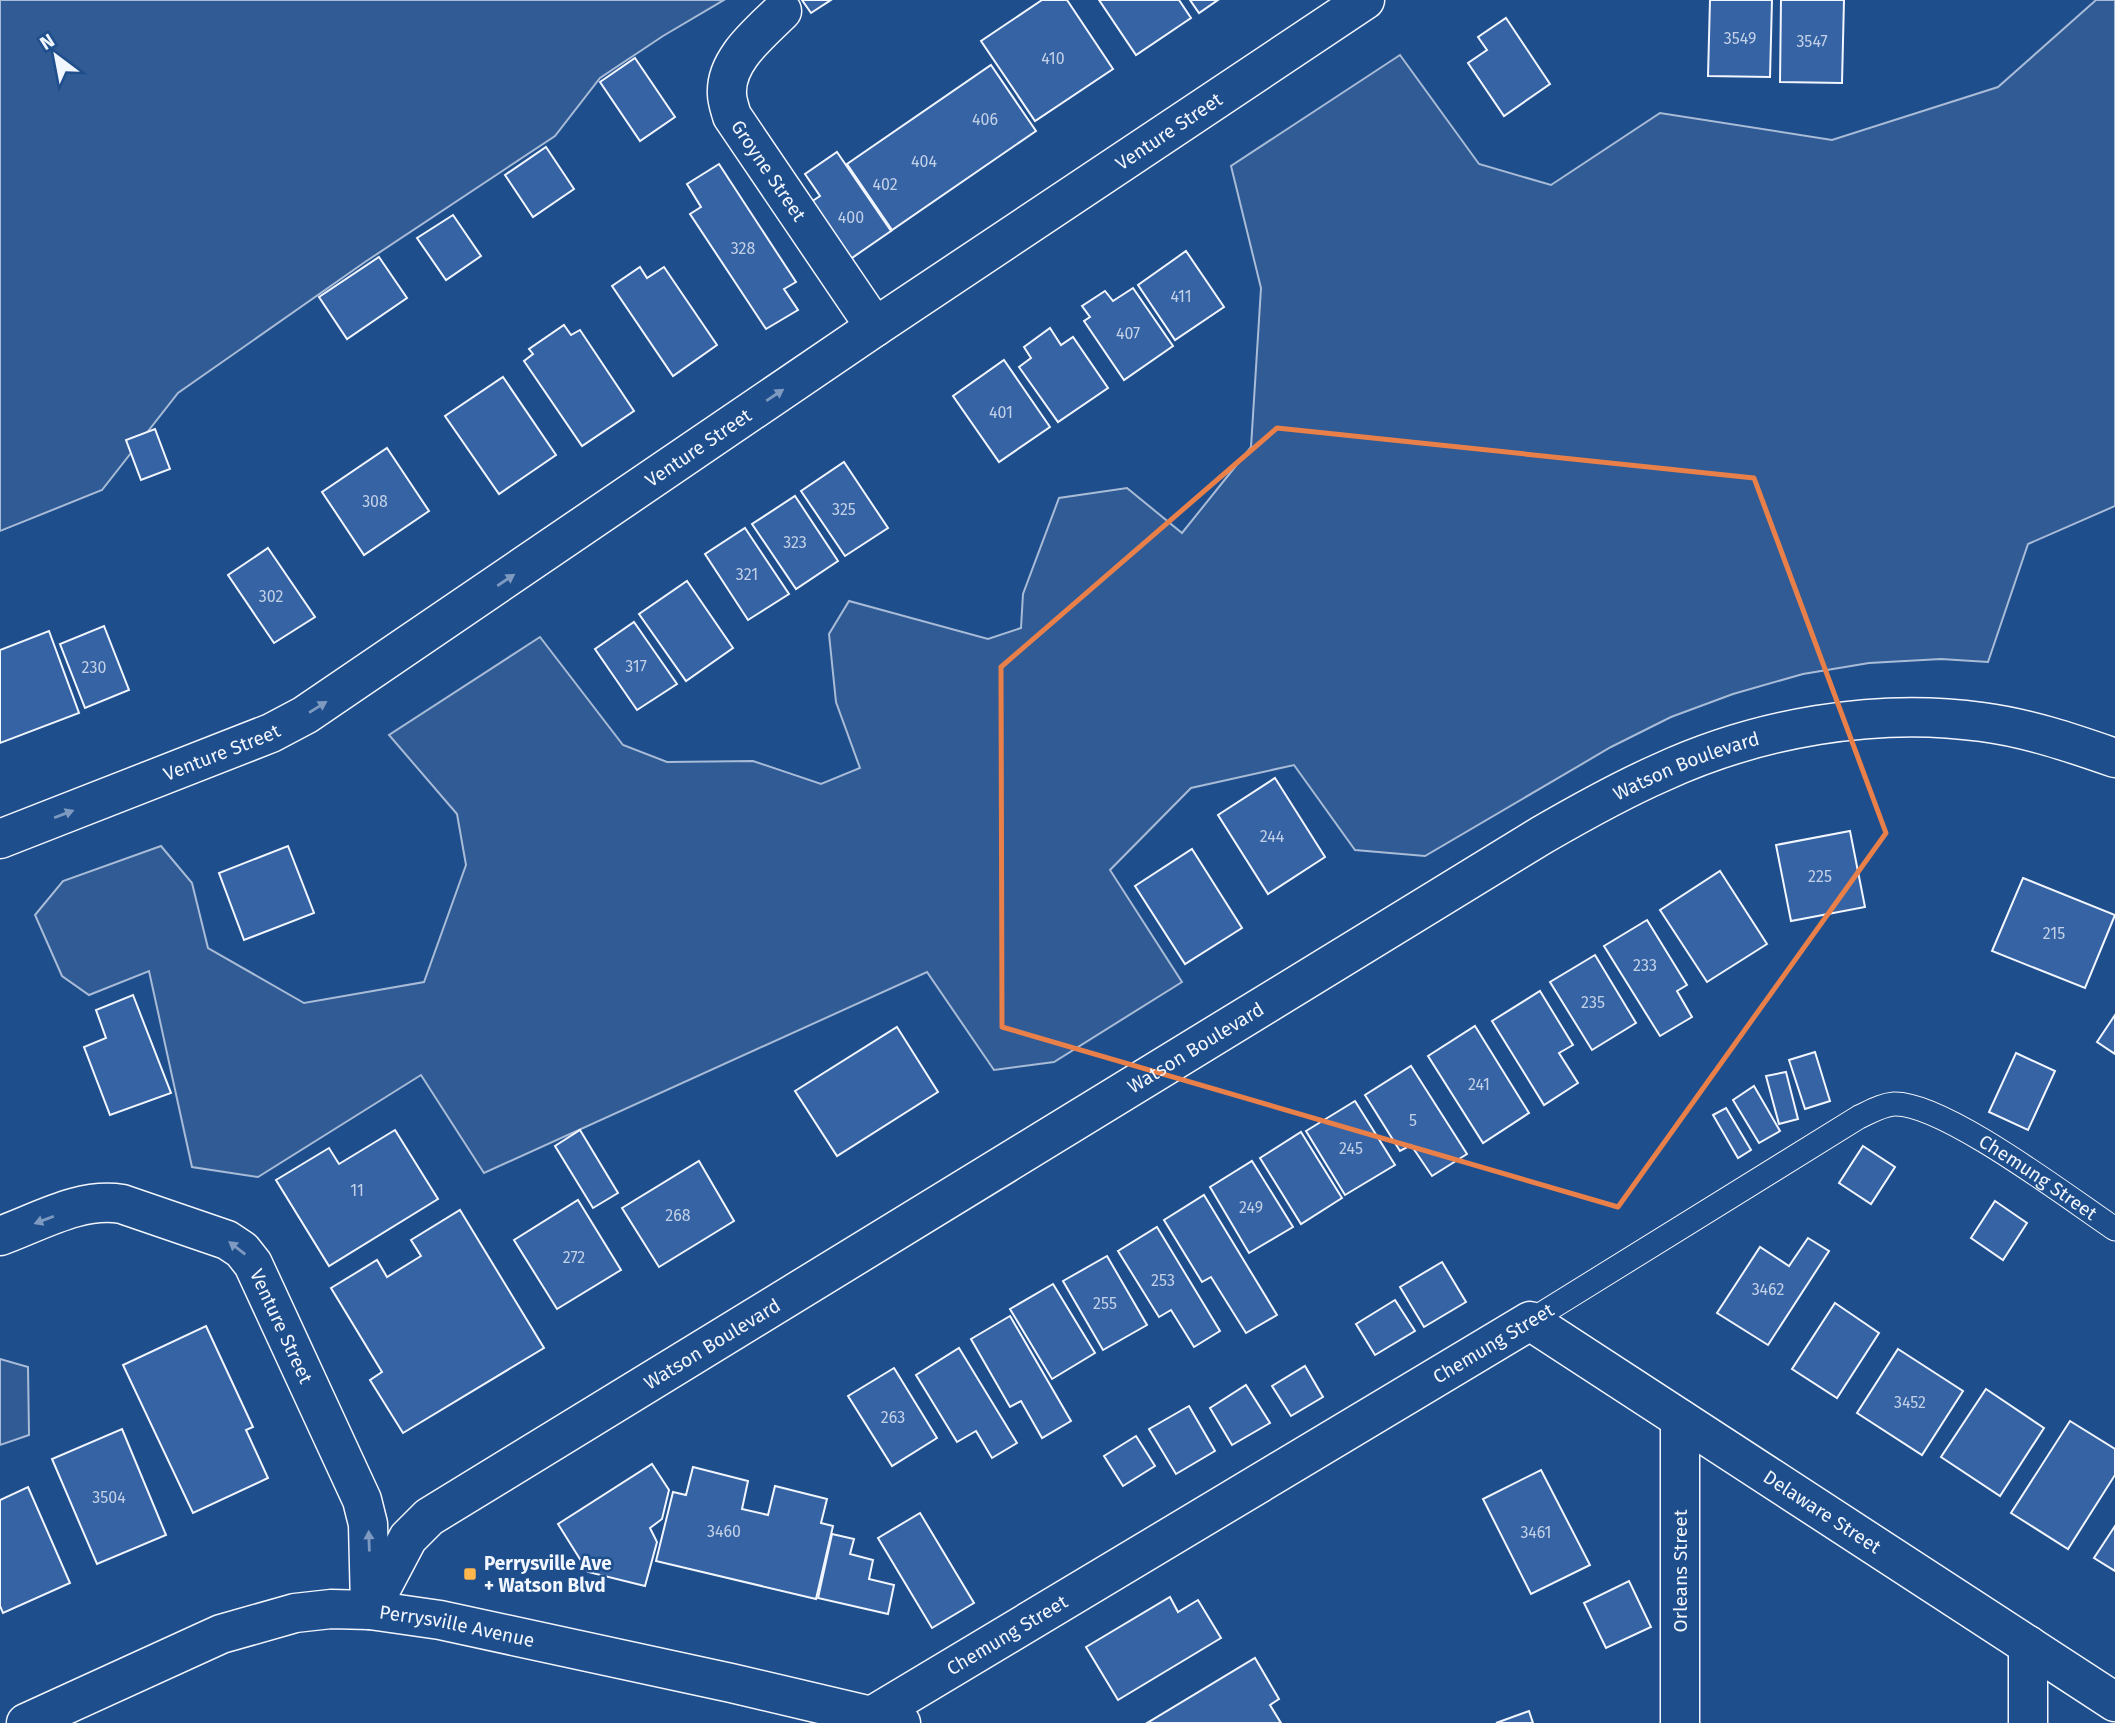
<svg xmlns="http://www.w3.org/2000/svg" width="2115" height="1723" font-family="'Fira Sans',sans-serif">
<rect width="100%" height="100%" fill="#1f4e8c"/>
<g fill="#305b95" stroke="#a8bbd7" stroke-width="2">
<polygon points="0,0 724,0 663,36 600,78 555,136 365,262 178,393 102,490 0,531"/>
<polygon points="2096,0 2115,0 2115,506 2028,544 1988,662 1941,659 1869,663 1803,674 1733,694 1671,717 1611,747 1425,856 1355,850 1294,765 1191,788 1110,870 1182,982 1054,1062 994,1070 927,972 484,1173 421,1075 258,1177 192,1167 149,971 89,995 62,976 35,915 63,881 161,846 192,883 208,948 304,1003 424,982 466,865 457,814 389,735 540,637 623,745 667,762 753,761 821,784 860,768 836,702 829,634 849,601 988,639 1021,628 1023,594 1059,498 1127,488 1182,533 1251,447 1261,288 1231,166 1400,55 1479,164 1551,185 1660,113 1832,140 1998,87"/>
<polygon points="0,1359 28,1367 29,1435 0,1445"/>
</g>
<g fill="#3563a3" stroke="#f2f6ff" stroke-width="2">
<polygon points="802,0 831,0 811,13"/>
<polygon points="1042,0 1067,0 1113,69 1035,121 981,41"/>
<polygon points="1099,0 1179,0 1191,18 1136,55"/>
<polygon points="1190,0 1218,0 1199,13"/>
<polygon points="1710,0 1772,0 1770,77 1708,76"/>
<polygon points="1781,0 1844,0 1842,83 1780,82"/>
<polygon points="1506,18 1550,84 1504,116 1468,63 1487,50 1478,37"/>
<polygon points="635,58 675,117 640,141 600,82"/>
<polygon points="991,65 1036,131 892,230 847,164"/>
<polygon points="546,147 574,189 533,217 505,175"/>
<polygon points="837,152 891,231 849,260 811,202 820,196 805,174"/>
<polygon points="719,164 796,282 784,289 798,310 766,329 690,214 701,207 687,184"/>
<polygon points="453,215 481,256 446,280 417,238"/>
<polygon points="1186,251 1224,307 1175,340 1138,285"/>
<polygon points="379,257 407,298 347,339 319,297"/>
<polygon points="640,267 647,278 664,267 717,345 673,376 612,286"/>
<polygon points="1133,288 1173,346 1124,380 1084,321 1090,317 1082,306 1105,291 1113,301"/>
<polygon points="564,325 571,335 580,330 634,411 582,446 524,361 533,354 529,349"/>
<polygon points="1050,328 1061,345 1073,337 1108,388 1058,422 1019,367 1031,358 1024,347"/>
<polygon points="1004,360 1050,427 999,462 953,396"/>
<polygon points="503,377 556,455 499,494 445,416"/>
<polygon points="155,429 170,469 141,480 126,440"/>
<polygon points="387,448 429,511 364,555 322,492"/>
<polygon points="844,462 888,528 845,556 801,491"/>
<polygon points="795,496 838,561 796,589 752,524"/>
<polygon points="745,528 789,594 748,620 705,554"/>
<polygon points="268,548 315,617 274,643 228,575"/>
<polygon points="687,581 733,648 686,681 639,614"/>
<polygon points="634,622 677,684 637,710 595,649"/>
<polygon points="104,626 129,690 85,708 60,644"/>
<polygon points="49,631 79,713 0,743 0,650"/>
<polygon points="1275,778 1325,857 1268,894 1218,815"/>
<polygon points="1850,831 1865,907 1791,921 1776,845"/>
<polygon points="288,846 314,913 244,940 219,873"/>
<polygon points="1192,849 1242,928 1185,964 1135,886"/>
<polygon points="1720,871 1767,944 1707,982 1660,910"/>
<polygon points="2023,878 2115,915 2085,988 1992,951"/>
<polygon points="1647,920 1687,985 1677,991 1692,1017 1660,1036 1604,946"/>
<polygon points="1595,955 1636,1023 1592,1050 1550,982"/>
<polygon points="1540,991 1573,1045 1559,1053 1578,1083 1544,1105 1492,1021"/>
<polygon points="133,995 171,1093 110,1115 84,1047 106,1038 96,1010"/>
<polygon points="2115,1015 2115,1054 2097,1042"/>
<polygon points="1475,1026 1529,1113 1483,1143 1428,1056"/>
<polygon points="897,1027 938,1092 837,1156 795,1091"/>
<polygon points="1815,1052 1830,1101 1805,1109 1789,1060"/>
<polygon points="2016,1053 2055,1071 2028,1130 1989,1112"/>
<polygon points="1411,1066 1467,1154 1432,1176 1411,1145 1400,1151 1365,1095"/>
<polygon points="1786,1072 1798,1119 1779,1124 1766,1076"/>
<polygon points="1754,1086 1780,1131 1759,1143 1733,1100"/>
<polygon points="1355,1101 1395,1165 1345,1195 1306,1131"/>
<polygon points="1726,1108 1751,1150 1738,1158 1713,1115"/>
<polygon points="395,1130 438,1199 329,1266 276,1180 329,1148 339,1164"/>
<polygon points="580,1130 618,1193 593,1208 555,1146"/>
<polygon points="1301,1132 1342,1198 1301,1224 1260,1158"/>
<polygon points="1863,1146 1895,1167 1871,1204 1839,1183"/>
<polygon points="699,1161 734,1221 659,1267 622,1208"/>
<polygon points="1252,1161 1293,1227 1249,1253 1210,1187"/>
<polygon points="1204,1195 1277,1315 1246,1333 1211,1277 1202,1282 1164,1220"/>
<polygon points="578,1200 621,1270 557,1309 514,1240"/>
<polygon points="1995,1201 2027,1223 2003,1260 1971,1238"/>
<polygon points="460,1210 544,1348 403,1433 370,1380 382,1372 331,1288 377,1260 387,1277 421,1256 411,1240"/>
<polygon points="1157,1227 1220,1331 1194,1347 1171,1310 1159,1317 1118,1251"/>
<polygon points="1808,1238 1829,1251 1768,1345 1717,1313 1760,1247 1789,1266"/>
<polygon points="1107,1256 1147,1325 1103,1350 1063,1281"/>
<polygon points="1442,1262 1466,1302 1424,1327 1400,1287"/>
<polygon points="1053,1284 1095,1353 1052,1379 1010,1309"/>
<polygon points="1395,1300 1415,1331 1375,1355 1356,1324"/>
<polygon points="1835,1303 1879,1333 1837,1398 1792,1369"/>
<polygon points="1010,1316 1071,1421 1042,1438 1021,1401 1010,1407 971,1339"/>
<polygon points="206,1326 253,1427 246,1430 268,1478 193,1513 123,1365"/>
<polygon points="959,1348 1017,1443 992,1458 976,1431 957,1442 916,1375"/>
<polygon points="1898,1349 1963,1391 1922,1455 1857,1413"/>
<polygon points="1305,1366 1323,1397 1291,1416 1272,1386"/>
<polygon points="894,1368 937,1438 892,1466 848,1396"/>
<polygon points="1246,1385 1270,1423 1232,1445 1210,1408"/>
<polygon points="1986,1389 2044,1428 2000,1496 1941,1457"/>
<polygon points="1189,1406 1215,1451 1176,1474 1149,1429"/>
<polygon points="2070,1421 2115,1449 2115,1475 2068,1549 2011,1513"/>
<polygon points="122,1429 166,1535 97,1564 52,1459"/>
<polygon points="1136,1436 1155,1466 1123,1486 1104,1456"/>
<polygon points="652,1464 669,1490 662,1519 650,1528 657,1542 645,1586 588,1572 558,1524"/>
<polygon points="693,1467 748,1481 742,1509 768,1515 775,1486 827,1499 821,1523 833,1526 816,1599 656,1561 673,1492 686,1495"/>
<polygon points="1541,1470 1590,1565 1531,1594 1483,1499"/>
<polygon points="28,1487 70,1583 3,1613 0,1606 0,1500"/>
<polygon points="920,1513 974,1603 932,1628 878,1538"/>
<polygon points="2115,1526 2115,1571 2094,1558"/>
<polygon points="832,1534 854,1539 850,1554 873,1560 869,1579 894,1585 888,1614 818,1598"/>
<polygon points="1629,1581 1651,1627 1606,1648 1584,1603"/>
<polygon points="1170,1597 1178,1612 1198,1600 1221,1638 1118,1700 1086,1647"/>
<polygon points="1255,1658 1279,1699 1270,1705 1281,1723 1147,1723"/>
<polygon points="1529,1711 1533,1723 1496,1723"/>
</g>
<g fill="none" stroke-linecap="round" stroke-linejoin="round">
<g stroke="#f2f6ff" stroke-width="25">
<g id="lane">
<path id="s1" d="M1530,1321l329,-204c11,-5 22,-12 35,-13 49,-2 176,95 221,125"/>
</g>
</g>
<g stroke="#f2f6ff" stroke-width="41">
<g id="street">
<path id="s2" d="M782,11c-22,22 -57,49 -55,83 0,7 3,15 5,22l143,211"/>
<path id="s3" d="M0,839l271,-106 34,-18 570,-388 490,-327"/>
<path id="s4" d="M0,1236c39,-14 80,-39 122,-32l105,36 15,10 11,14 109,236 6,24 2,82"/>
<polyline points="1680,1419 1680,1723"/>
<path id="s5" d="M370,1610l38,-72 21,-21 1113,-682c38,-22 77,-44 118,-62 97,-45 216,-66 322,-51 46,6 90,21 133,36"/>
<polyline points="2028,1645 2028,1723"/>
<path id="s6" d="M873,1715l657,-394 585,381"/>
</g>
</g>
<g stroke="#f2f6ff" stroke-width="41">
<g id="primary">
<path id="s7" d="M26,1723l195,-89 74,-21 36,-4 39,1 70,10 291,63 170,40"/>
</g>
</g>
<use href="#lane" stroke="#1f4e8c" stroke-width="23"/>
<use href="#street" stroke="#1f4e8c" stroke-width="38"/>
<use href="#primary" stroke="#1f4e8c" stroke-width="38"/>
</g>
<defs><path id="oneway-solid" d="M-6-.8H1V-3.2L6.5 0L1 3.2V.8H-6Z" transform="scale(1.75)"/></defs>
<g fill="#7e9ac0">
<use href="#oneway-solid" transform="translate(775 395) rotate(-34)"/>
<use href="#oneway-solid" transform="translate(506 580) rotate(-34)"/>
<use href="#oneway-solid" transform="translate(318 707) rotate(-32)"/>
<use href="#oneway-solid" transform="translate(64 814) rotate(-21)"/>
<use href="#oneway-solid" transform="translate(44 1220) rotate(159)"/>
<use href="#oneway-solid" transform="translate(237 1248) rotate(-142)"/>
<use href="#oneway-solid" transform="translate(369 1541) rotate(-92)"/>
</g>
<path fill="none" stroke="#ea8049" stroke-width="5" stroke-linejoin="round" d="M1277,428l477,50 132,355 -268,374 -616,-180 -1,-360z"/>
<rect fill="#ffb74d" stroke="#1f4e8c" stroke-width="2.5" x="463" y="1567" width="14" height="14" rx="3.5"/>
<g text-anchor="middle" stroke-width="5" stroke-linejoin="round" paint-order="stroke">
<g font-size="16" fill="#c3d1e8">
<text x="1740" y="44">3549</text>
<text x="1812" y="47">3547</text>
<text x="1053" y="64">410</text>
<text x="985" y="125">406</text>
<text x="924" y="167">404</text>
<text x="885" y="190">402</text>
<text x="851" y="223">400</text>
<text x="743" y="254">328</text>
<text x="1181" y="302">411</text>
<text x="1128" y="339">407</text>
<text x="1001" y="418">401</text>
<text x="375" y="507">308</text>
<text x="844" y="515">325</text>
<text x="795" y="548">323</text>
<text x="747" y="580">321</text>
<text x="271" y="602">302</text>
<text x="636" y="672">317</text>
<text x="94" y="673">230</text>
<text x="1272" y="842">244</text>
<text x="1820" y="882">225</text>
<text x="2054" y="939">215</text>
<text x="1645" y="971">233</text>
<text x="1593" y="1008">235</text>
<text x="1479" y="1090">241</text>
<text x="1413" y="1126">5</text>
<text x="1351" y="1154">245</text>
<text x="357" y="1196">11</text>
<text x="1251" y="1213">249</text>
<text x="678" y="1221">268</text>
<text x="574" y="1263">272</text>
<text x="1163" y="1286">253</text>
<text x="1768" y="1295">3462</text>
<text x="1105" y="1309">255</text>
<text x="1910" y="1408">3452</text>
<text x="893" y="1423">263</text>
<text x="109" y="1503">3504</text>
<text x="724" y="1537">3460</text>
<text x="1536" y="1538">3461</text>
</g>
<g font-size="19" fill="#f2f6ff" stroke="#1f4e8c">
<text dy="7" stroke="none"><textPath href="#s3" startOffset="1372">Venture Street</textPath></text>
<text dy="7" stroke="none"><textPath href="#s2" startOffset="191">Groyne Street</textPath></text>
<text dy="7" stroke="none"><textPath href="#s3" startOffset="805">Venture Street</textPath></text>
<text dy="7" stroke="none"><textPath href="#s3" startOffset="238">Venture Street</textPath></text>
<text dy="7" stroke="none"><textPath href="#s5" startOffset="1577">Watson Boulevard</textPath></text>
<text dy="7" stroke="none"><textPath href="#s5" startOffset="1010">Watson Boulevard</textPath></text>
<text dy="7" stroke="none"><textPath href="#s1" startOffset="588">Chemung Street</textPath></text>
<text dy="7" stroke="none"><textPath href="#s4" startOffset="343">Venture Street</textPath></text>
<text transform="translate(1493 1343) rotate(-31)" y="7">Chemung Street</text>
<text dy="7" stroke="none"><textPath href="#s5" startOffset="443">Watson Boulevard</textPath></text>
<text dy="7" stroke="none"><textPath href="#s6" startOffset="1115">Delaware Street</textPath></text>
<text transform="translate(1680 1571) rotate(-90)" y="7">Orleans Street</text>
<text dy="7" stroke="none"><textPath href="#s7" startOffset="455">Perrysville Avenue</textPath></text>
<text dy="7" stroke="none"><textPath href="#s6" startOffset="156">Chemung Street</textPath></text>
</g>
<g font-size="19" font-weight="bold" fill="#f2f6ff" stroke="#1f4e8c" text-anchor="start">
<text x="484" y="1570">Perrysville Ave<tspan x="484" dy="22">+ Watson Blvd</tspan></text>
</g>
</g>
<g transform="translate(56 56) rotate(328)" stroke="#1f4e8c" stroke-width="5" paint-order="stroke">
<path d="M0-5L12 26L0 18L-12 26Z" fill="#f2f6ff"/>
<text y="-10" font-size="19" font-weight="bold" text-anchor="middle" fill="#f2f6ff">N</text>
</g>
</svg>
